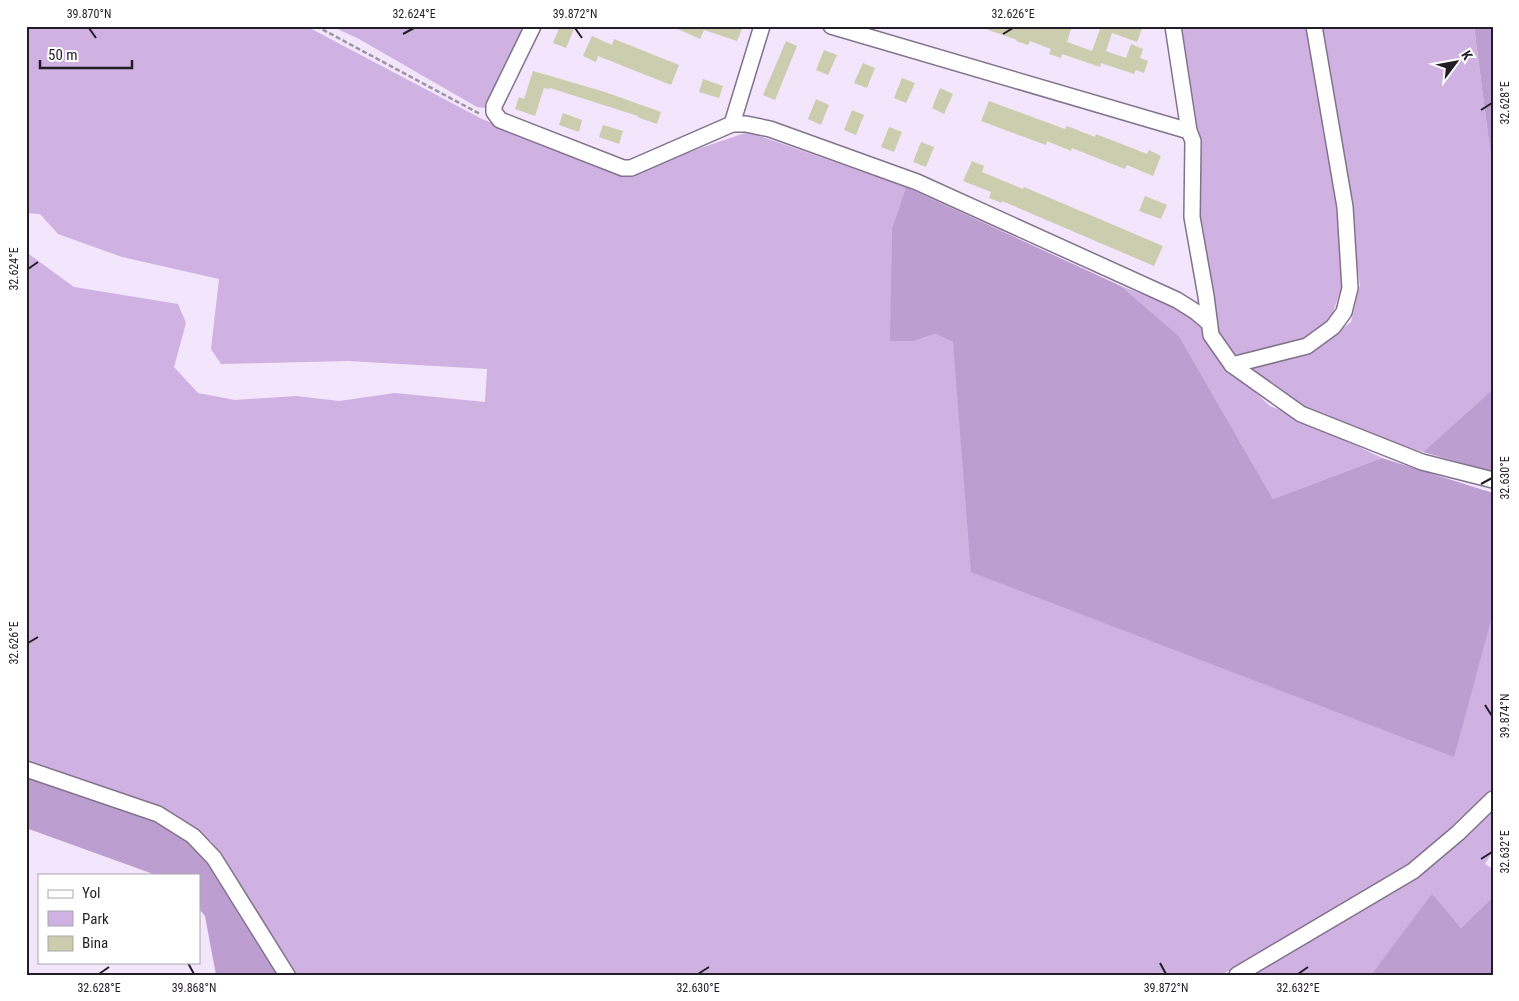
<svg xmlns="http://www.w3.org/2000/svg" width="1519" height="1001" font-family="'Roboto Condensed',sans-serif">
<rect width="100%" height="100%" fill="#f3e5fb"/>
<g fill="#cfb1e2">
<polygon points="26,26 306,26 482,119 624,174 748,132 906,187 892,228 891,341 914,341 935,334 953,342 956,364 1491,614 1493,613 1493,788 1478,804 1417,864 1221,975 294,975 211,841 164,810 26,763 26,252 74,287 178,304 186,323 174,367 198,393 235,400 296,396 339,401 395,393 485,402 487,369 348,361 221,364 211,349 219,279 122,257 58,234 40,214 26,213"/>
<polygon points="331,26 524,26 485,108 477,107 359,39"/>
<polygon points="1181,26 1307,26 1325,138 1340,216 1345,276 1331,319 1311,338 1237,356 1215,331 1198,213 1200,138 1190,98"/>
<polygon points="1321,26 1474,26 1493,173 1493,389 1423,452 1365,434 1302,410 1247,367 1328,339 1351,322 1360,285"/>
<polygon points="1121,286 1193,314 1200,321 1229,368 1270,406 1296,416 1382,458 1273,499 1179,336"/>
<polygon points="1493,807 1493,851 1485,864 1493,869 1493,897 1461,928 1432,895 1371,975 1250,975 1344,921 1415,877"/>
</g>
<g fill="#bd9ed0">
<polygon points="1474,26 1493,26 1493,173"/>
<polygon points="906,187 1121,286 1179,336 1273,499 1382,458 1493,493 1493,613 1454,757 971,572 953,342 935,334 914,341 890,341 892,228"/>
<polygon points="1493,389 1493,472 1423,452"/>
<polygon points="26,774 169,826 200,847 281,975 216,975 205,916 199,909 199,875 156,875 26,828"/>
<polygon points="1432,894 1461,928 1493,897 1493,975 1371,975"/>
</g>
<g fill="#cccdae">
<polygon points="560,26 575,26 566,48 553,43"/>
<polygon points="671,26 735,26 742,29 737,41 704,30 700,39"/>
<polygon points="984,26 1072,26 1067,42 1092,51 1100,29 1098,26 1143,26 1137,42 1112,33 1106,51 1126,58 1131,44 1143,49 1140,58 1148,61 1144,73 1136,70 1134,74 1101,63 1100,67 1062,54 1061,58 1049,54 1051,49 1030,41 1028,45 1016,41 1017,40 983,28"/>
<polygon points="592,36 612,45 614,39 679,65 671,85 598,56 596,62 583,56"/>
<polygon points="786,41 797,46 775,100 763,95"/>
<polygon points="824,50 837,55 828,75 816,70"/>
<polygon points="863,63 875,68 867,88 854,83"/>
<polygon points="533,71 605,92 661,112 657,124 637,117 638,116 550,88 549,89 544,88 535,116 515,109 519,97 524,99"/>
<polygon points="902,78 915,83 906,103 894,98"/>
<polygon points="703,79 723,86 719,98 699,92"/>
<polygon points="940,88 953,94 944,114 932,108"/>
<polygon points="816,99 829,105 821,125 808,119"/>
<polygon points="989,101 1065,129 1067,126 1095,137 1096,134 1147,154 1149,150 1161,156 1153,176 1127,165 1125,169 1072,148 1071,151 1047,141 1046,145 981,121"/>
<polygon points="852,110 864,115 856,135 844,130"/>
<polygon points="563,113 582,120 579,132 559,125"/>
<polygon points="603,125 623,131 619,144 599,137"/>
<polygon points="889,127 902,132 894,152 881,147"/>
<polygon points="921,142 934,147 926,167 913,162"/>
<polygon points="972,161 984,166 982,172 1023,189 1024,187 1163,246 1154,266 1002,201 1002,203 989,198 991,192 963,181"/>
<polygon points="1145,196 1167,205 1161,219 1139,211"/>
</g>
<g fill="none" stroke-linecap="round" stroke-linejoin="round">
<g stroke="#82738c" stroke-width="18">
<g id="street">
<polyline points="533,26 494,106 494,112 500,120 623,168 631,168 732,124 746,124 770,129 917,182 1177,300 1196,312 1209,323"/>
<polyline points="831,26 1189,131"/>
<polyline points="1173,26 1189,131 1193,141 1192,217 1206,296 1211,335 1232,365 1301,414 1422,462 1493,480"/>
<polyline points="732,124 762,26"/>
<polyline points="1232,365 1307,346 1333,327 1344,312 1350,288 1345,207 1314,26"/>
<polyline points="26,769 158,814 193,836 214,858 287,975"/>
<polyline points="1237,975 1413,871 1458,833 1493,799"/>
</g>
</g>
<polyline stroke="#9f94a5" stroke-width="2.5" stroke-dasharray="5 2.5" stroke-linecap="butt" points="316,26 480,114"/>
<use href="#street" stroke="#fff" stroke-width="15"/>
</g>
<path fill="none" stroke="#231d27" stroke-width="2" d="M89,28l7,10M575,28l7,10M403,34l11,-6M1003,34l10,-6M1481,110l11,-7M28,269l10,-7M1481,484l11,-6M28,643l10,-6M1485,705l7,11M1481,859l11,-7M188,963l6,11M1160,963l6,11M99,974l10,-7M698,974l11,-7M1298,974l10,-7"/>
<rect width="1519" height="1001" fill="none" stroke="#ffffff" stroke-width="55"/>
<rect x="38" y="874" width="162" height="90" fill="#ffffff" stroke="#a7a5a9"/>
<rect x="48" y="890" width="25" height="8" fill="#ffffff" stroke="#a7a5a9"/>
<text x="82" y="898" font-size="15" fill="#231d27">Yol</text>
<rect x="48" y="911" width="25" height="15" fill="#cfb1e2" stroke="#a7a5a9"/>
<text x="82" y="924" font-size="15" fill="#231d27">Park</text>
<rect x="48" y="936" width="25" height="15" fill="#cccdae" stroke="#a7a5a9"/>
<text x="82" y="948" font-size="15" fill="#231d27">Bina</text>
<g transform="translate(1456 62) rotate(58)" stroke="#ffffff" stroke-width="4" paint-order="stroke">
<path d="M0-4L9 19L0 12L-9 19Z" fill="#231d27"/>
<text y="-8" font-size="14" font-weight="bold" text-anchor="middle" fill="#231d27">K</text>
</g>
<path d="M40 60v8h92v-8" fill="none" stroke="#231d27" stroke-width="2.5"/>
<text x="48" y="60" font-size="15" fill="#231d27" stroke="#ffffff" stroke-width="4" paint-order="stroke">50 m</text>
<rect x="28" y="28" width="1464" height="946" fill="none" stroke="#231d27" stroke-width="2"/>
<g font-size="12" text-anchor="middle" fill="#231d27">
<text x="89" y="18">39.870°N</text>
<text x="414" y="18">32.624°E</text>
<text x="575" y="18">39.872°N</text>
<text x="1013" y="18">32.626°E</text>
<text transform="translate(1505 103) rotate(-90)" y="4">32.628°E</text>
<text transform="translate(14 269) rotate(-90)" y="4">32.624°E</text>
<text transform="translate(1505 478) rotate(-90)" y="4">32.630°E</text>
<text transform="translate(14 643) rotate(-90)" y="4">32.626°E</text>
<text transform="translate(1505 716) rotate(-90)" y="4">39.874°N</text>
<text transform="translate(1505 852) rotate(-90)" y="4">32.632°E</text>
<text x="99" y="992">32.628°E</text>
<text x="194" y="992">39.868°N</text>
<text x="698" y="992">32.630°E</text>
<text x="1166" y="992">39.872°N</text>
<text x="1298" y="992">32.632°E</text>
</g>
</svg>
